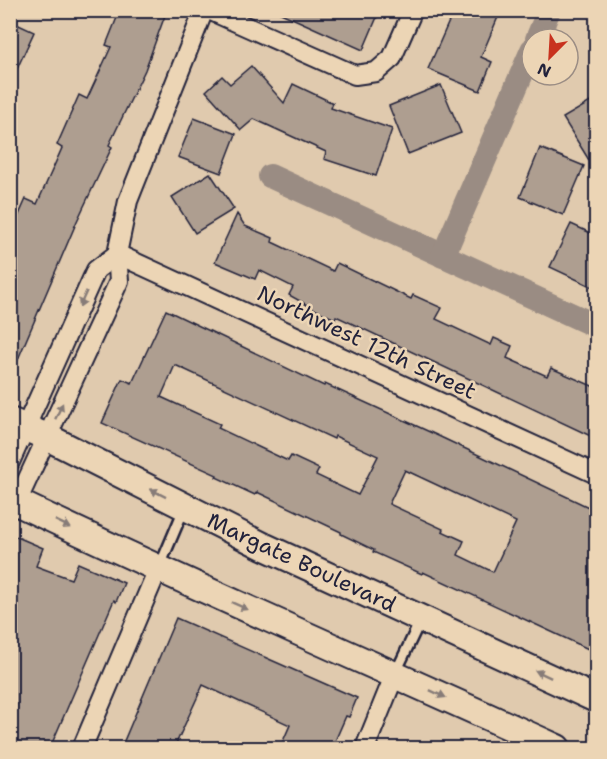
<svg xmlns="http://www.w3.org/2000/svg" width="607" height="759" font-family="'Shantell Sans',sans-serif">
<rect width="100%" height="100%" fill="#e0caae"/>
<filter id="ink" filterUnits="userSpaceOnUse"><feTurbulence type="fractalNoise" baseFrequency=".0167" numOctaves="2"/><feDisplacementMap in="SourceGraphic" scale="12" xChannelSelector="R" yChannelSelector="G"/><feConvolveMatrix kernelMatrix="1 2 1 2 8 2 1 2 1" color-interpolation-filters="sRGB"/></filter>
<g filter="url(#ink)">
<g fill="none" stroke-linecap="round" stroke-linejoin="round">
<g stroke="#9a8c83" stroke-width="24">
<polyline points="537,39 549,10"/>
<polyline points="270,176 596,326"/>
<polyline points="443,256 532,50"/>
</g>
</g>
<g fill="#ae9e90" stroke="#22223b" stroke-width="1.5" fill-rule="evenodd">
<polygon points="120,10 167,10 145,70 109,145 112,147 77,221 10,378 10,235 26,199 37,204 62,148 57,145 79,95 87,99 111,47 106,45"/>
<polygon points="274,10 380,10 363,50"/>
<polygon points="454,10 501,10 481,57 492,62 480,91 428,69"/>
<polygon points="10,21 34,32 10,84"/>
<polygon points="251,66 284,103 293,84 333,103 331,108 392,129 376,176 324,159 326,152 254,119 241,130 206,91 222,76 230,84"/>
<polygon points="441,85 461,133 408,154 389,106"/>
<polygon points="597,98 597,173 563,118"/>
<polygon points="194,118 236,134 221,173 178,157"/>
<polygon points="540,148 584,166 563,215 520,197"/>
<polygon points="210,173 234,209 195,233 172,197"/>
<polygon points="237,214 245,226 273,238 272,242 333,271 337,263 411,299 413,295 442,308 436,319 491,345 494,338 512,346 507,358 547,376 551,368 597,388 597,439 336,316 335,319 316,310 289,295 293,287 259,270 255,279 215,262"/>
<polygon points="571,224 597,236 597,289 550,267"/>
<path d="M166,310l158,76 1,-2 107,49 165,78v142l-174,-81 -1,2 -49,-22 1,-2 -33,-16v-2l-84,-40 -2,3 -39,-18 1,-2 -115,-52 20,-44 10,4zM175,365l159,74 1,-3 43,20 -20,39 -42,-20 3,-6 -28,-13 -3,5 -70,-33 2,-4 -59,-27zM405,470l111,52 -23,50 -35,-17 6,-14 -22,-10 1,-2 -54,-25z"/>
<polygon points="10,534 43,548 36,566 71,579 78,563 124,583 116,602 114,600 50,748 10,748"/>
<polygon points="176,618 357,698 349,717 346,716 332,748 280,748 290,725 203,685 174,748 121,748"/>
</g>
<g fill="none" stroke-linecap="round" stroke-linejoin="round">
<g stroke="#22223b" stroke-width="14">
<g id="lane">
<polyline points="159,568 184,509"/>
<polyline points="395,674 421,619"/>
</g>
</g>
<g stroke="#22223b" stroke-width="22">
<g id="street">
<polyline points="209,10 355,75 376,72 392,58 413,10"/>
<polyline points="117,254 596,474"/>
<polyline points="10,462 96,270 117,254"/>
<polyline points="17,502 119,281 117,254 128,201 204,10"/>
<polyline points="82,748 158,569"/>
<polyline points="365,748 395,674"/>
</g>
</g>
<g stroke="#22223b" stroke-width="30">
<g id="secondary">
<polyline points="10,421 47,437 263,546 596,699"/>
<path d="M10,499c181,87 365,166 547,249"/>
</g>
</g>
<use href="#lane" stroke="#ecd5b5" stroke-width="9"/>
<use href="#street" stroke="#ecd5b5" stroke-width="18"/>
<use href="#secondary" stroke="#ecd5b5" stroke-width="26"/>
</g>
<defs><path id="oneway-solid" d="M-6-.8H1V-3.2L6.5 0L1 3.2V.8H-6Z" transform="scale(1.5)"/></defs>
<g fill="#877c78">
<use href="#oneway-solid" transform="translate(83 299) rotate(114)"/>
<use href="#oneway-solid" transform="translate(59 411) rotate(-65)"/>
<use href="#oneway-solid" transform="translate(158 493) rotate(-153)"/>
<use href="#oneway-solid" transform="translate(63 524) rotate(26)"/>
<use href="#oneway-solid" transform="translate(240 606) rotate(24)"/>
<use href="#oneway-solid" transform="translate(543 674) rotate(-155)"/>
<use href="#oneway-solid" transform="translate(438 694) rotate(25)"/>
</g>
</g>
<g text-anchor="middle" stroke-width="5" stroke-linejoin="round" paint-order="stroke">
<g font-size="22" fill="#22223b" stroke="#ecd5b5">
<text transform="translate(367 342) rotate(25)" y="8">Northwest 12th Street</text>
<text transform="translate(302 562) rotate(25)" y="8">Margate Boulevard</text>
</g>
</g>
<rect width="607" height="759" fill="none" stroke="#ecd5b5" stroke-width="36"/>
<rect x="18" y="18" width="571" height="723" fill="none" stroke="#22223b" stroke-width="2" filter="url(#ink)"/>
<g transform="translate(550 57) rotate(204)"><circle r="28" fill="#ecd5b5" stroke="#9b8d84" stroke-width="1.5"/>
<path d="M0-4.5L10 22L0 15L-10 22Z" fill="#c8321e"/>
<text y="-9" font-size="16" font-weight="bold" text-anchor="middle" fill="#22223b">N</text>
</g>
</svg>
